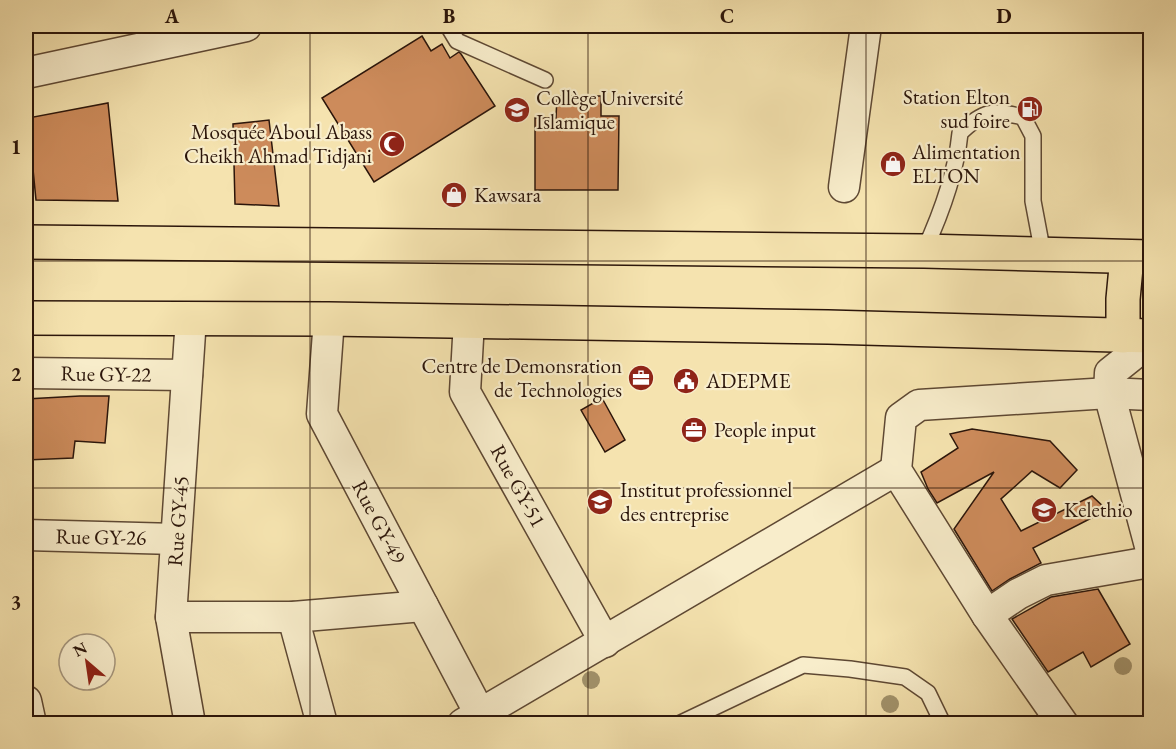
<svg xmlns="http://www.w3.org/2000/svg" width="1176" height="749" font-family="'EB Garamond',serif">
<rect width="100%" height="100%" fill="#f5e3af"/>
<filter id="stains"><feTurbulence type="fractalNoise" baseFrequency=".00333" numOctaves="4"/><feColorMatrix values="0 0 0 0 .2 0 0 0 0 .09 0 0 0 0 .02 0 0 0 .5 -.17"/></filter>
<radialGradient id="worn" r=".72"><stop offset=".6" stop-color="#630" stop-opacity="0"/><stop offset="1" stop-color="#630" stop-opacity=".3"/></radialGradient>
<g fill="#cd8b5b" stroke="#2b150a" stroke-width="1.5">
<polygon points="422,36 431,51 442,44 450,58 459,52 461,54 495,106 374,182 322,98"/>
<polygon points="557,96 601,96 601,116 619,116 618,190 535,190 535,118 556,118"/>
<polygon points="108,103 118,201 36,200 28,118"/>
<polygon points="269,120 279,206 235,204 233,124"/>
<polygon points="80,396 109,396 105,443 75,441 73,458 26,460 26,399"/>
<polygon points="602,398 625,440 605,452 581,410"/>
<polygon points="972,429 1050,441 1077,470 1060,488 1032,471 1001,499 1021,531 1092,496 1107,510 1033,548 1041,563 1010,579 992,591 954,529 994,472 937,503 928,489 921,472 958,448 950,434"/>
<polygon points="1098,589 1130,644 1091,667 1083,652 1048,672 1012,619 1051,597"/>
</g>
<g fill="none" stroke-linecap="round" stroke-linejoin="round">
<g stroke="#5e4833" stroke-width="18">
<g id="service">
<polyline points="448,26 457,41 545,80"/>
<path d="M924,251c17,-37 32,-77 36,-118 24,-23 32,-23 63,-16l10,19v65l10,53"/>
<polyline points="679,724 803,665 850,669 905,677 928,693 943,724"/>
</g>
</g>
<g stroke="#5e4833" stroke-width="33">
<g id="minor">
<polyline points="26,73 246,26"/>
<polyline points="844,187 866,26"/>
<polyline points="329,319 322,414 480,714"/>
<polyline points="469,321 465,392 605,642"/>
<polyline points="1150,341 1110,373 1109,393 1150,546"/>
<polyline points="26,373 187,375"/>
<polyline points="26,535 176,539"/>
<polyline points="987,615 1018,594 1046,580 1150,562"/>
<polyline points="171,617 293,617 423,606"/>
<polyline points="293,617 322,724"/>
<polyline points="26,701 31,724"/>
<polyline points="190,724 171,617 191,318"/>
<polyline points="463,724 896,470"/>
<polyline points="1063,724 987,615 896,470 901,418 919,405 1109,393 1150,395"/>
</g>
</g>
<g stroke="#2b150a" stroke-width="36">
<g id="primary">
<polyline points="26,242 924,251 1150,257"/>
<polyline points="26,318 329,319 828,327 1150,336"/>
<polyline points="1123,336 1123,299 1127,257"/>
</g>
</g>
<use href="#service" stroke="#f8edcb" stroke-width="15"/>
<use href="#minor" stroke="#f8edcb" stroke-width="30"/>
<use href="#primary" stroke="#f5e3af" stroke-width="33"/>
</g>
<g fill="#a2936c">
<circle cx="1123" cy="666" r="9"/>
<circle cx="591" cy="680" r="9"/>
<circle cx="890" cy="704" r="9"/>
</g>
<path fill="none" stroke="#2b150a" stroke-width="1.5" stroke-opacity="0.55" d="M310,26v698M588,26v698M866,26v698M26,261h1124M26,488h1124"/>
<defs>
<g id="fuel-disc" transform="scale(1.35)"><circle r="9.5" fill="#8f2418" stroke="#f8edcb"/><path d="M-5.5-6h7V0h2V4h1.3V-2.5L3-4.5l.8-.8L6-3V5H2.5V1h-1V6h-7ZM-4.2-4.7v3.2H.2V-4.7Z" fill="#fff"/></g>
<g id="university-disc" transform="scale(1.35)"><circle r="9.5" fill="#8f2418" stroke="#f8edcb"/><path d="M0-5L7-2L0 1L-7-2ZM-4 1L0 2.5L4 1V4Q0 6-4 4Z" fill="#fff"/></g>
<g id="mosque-disc" transform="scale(1.35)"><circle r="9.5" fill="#8f2418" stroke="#f8edcb"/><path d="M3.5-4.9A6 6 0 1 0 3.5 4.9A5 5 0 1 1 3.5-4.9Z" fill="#fff"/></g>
<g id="shop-disc" transform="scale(1.35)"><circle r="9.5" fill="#8f2418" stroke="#f8edcb"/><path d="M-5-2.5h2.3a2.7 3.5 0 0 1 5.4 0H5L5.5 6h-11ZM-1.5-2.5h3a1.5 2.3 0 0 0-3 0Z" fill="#fff"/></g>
<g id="office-disc" transform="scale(1.35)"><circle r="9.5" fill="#8f2418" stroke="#f8edcb"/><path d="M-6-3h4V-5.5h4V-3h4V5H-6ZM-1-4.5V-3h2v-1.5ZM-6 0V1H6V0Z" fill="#fff"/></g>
<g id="civic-disc" transform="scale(1.35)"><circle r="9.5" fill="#8f2418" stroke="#f8edcb"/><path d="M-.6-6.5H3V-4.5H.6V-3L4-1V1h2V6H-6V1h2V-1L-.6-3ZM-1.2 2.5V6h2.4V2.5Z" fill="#fff"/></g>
<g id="school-disc" transform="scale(1.35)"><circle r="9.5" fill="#8f2418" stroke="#f8edcb"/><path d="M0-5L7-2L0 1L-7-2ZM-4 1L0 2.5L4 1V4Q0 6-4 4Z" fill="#fff"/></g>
</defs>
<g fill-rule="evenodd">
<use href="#fuel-disc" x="1030" y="109"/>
<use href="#university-disc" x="517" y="110"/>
<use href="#mosque-disc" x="392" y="144"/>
<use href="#shop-disc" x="893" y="164"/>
<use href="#shop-disc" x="454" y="195"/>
<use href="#office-disc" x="641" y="378"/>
<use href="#civic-disc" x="686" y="381"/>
<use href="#office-disc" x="694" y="430"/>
<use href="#university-disc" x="600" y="502"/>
<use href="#school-disc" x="1044" y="510"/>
</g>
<g text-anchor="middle" stroke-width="4.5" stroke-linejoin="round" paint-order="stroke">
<g font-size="21" fill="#2b150a" stroke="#f8edcb" text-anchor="start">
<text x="1010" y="104" text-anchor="end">Station Elton<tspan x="1010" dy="24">sud foire</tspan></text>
<text x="536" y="105">Collège Université<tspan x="536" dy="24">Islamique</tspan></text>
<text x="372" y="139" text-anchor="end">Mosquée Aboul Abass<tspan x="372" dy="24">Cheikh Ahmad Tidjani</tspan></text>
<text x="912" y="159">Alimentation<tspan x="912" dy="24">ELTON</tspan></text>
<text x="474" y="202">Kawsara</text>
<text x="622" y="373" text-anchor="end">Centre de Demonsration<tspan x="622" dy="24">de Technologies</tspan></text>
<text x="706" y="388">ADEPME</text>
<text x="714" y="437">People input</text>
<text x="620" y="497">Institut professionnel<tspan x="620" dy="24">des entreprise</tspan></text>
<text x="1064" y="517">Kelethio</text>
</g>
<g font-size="21" fill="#2b150a" stroke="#f8edcb">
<text transform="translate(106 374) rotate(1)" y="7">Rue GY-22</text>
<text transform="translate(518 486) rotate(61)" y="7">Rue GY-51</text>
<text transform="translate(178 521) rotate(-86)" y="7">Rue GY-45</text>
<text transform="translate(379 522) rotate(62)" y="7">Rue GY-49</text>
<text transform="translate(101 537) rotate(1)" y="7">Rue GY-26</text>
</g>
</g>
<rect width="1176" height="749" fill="none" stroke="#f5e3af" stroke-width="66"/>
<g transform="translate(87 662) rotate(331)"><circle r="28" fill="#f8edcb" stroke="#a6977e" stroke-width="1.5"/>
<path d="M0-4.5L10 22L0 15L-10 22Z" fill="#8f2418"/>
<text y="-9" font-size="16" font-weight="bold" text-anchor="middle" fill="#2b150a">N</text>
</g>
<rect x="33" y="33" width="1110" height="683" fill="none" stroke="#2b150a" stroke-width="2"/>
<g font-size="20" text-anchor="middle" font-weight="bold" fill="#2b150a">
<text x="172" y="23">A</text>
<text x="449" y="23">B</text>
<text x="727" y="23">C</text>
<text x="1004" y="23">D</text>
<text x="16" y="154">1</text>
<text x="16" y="381">2</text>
<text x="16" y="609">3</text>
</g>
<rect width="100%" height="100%" filter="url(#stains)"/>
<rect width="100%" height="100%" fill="url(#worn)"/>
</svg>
